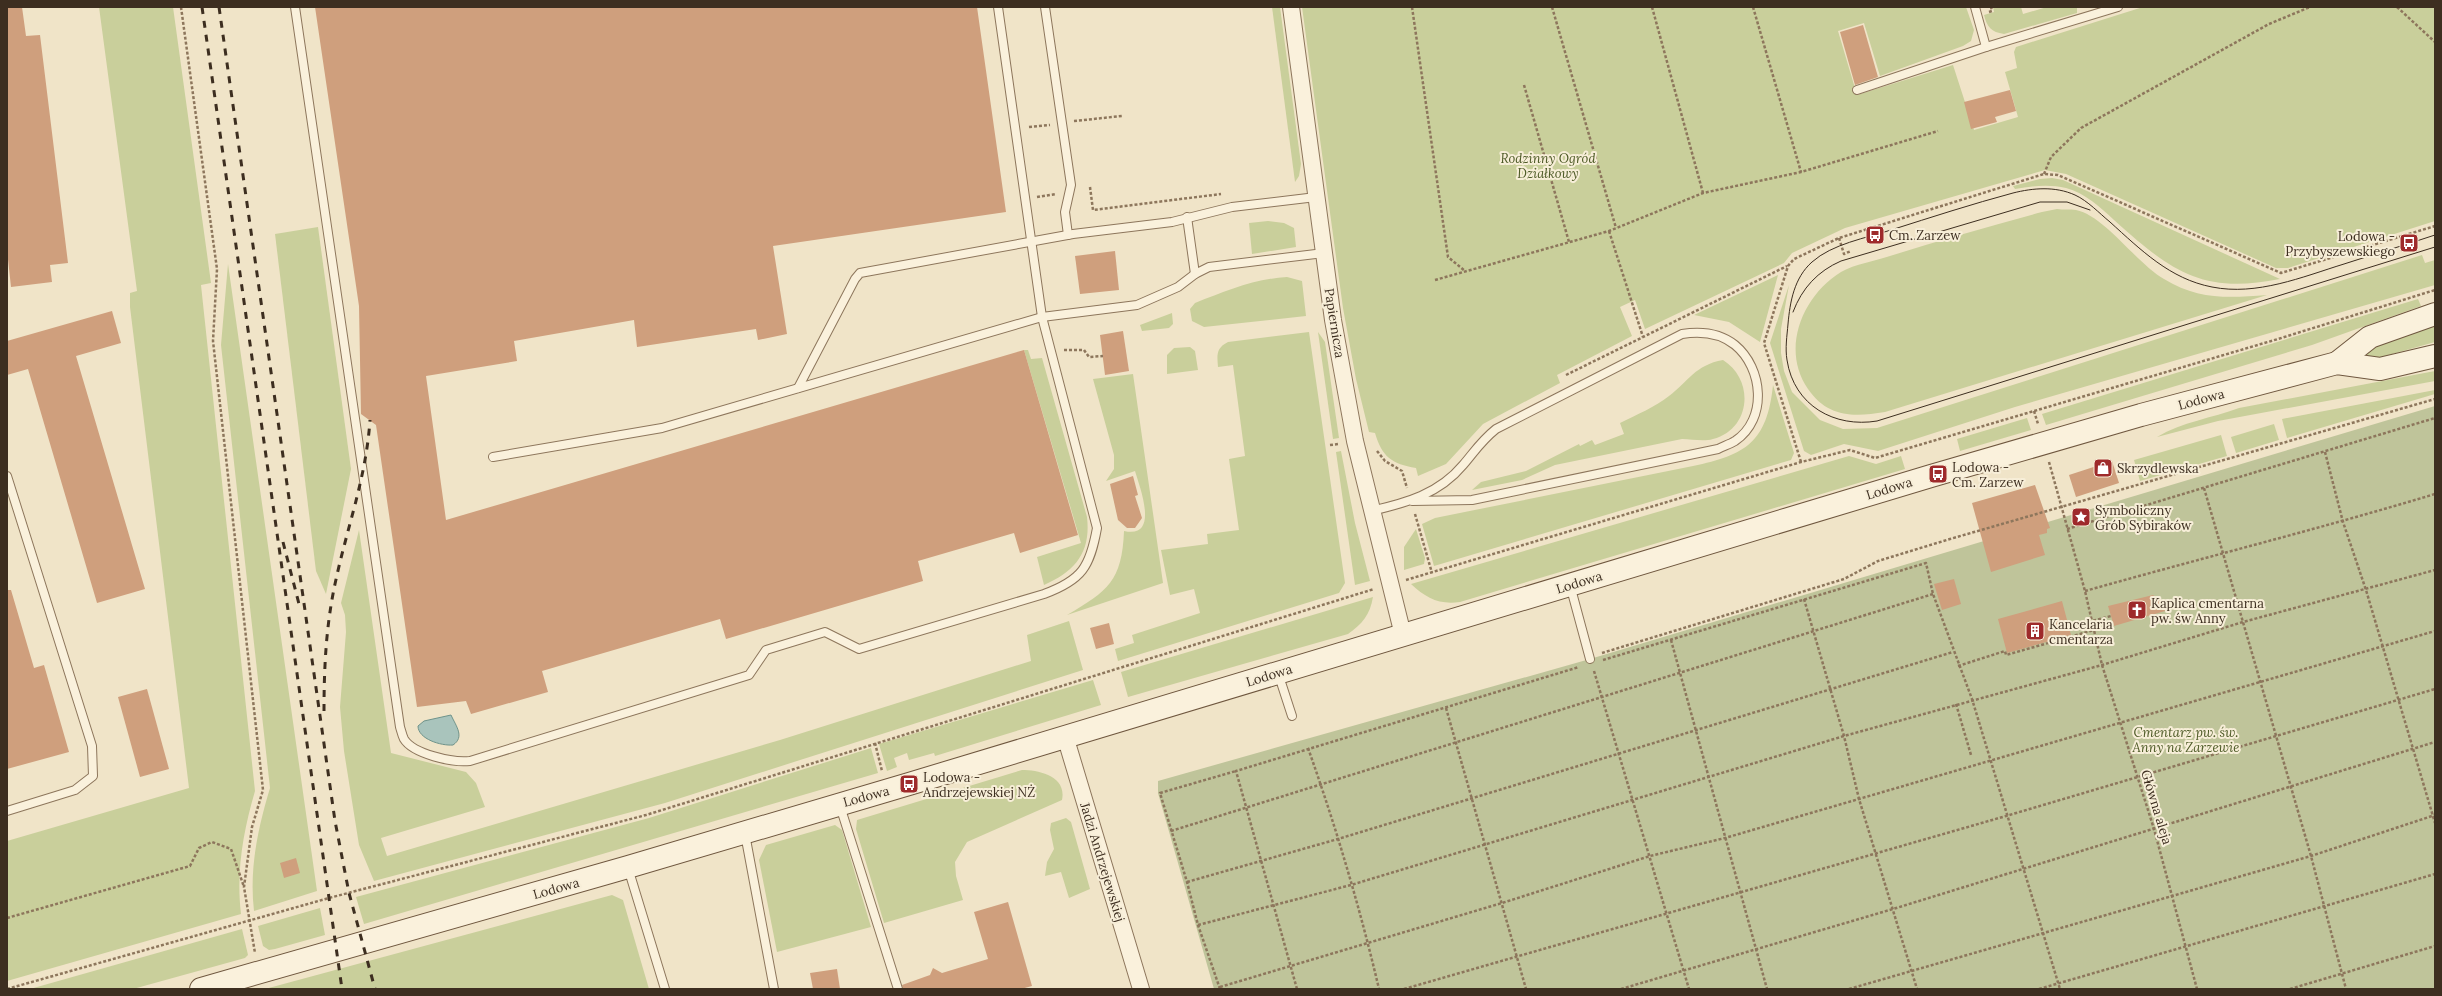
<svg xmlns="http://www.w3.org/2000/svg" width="2442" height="996" font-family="Lora,serif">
<rect width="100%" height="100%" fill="#f0e4c8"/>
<g fill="#c9cf9b">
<path d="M99,7h74l38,276 -10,2 54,506c-12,41 -19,81 -14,123l-234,67v-140l182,-53 -59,-481v-14l7,-2z"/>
<polygon points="1272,7 1280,7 1301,164 1299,176 1295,182"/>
<path d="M1302,7h664l8,23 -3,11 -8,5 -83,30 -16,-53 -26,8 19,64 96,-30 21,65 44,-13 -13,-45 12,-4 -3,-16 2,-5 127,-40h292v214l-147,47h-12l-210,-94 -21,-4 -200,58 -53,25 -8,10 -139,66 -10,-29 -15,7 12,29 -75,39 3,8 -77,41 -37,40 -28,12 -2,-8c-24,-4 -34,-11 -41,-35l-6,-1 -13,-53 -13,-71z"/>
<path d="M1993,7h28l2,7 24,-7h30v6l-73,21c-13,-2 -17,-7 -20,-19l10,-3z"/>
<path d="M2052,178l11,2 217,99c-79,16 -110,-9 -166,-59 -14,-13 -29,-27 -48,-32 -17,-4 -34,-2 -51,1l-2,-3 27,-7z"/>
<path d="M2057,209c6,1 13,0 19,1 29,6 60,53 88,69 34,21 64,19 103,16l-382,117c-31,5 -57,6 -77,-23 -28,-40 -5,-94 33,-117 14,-8 34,-11 49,-16 50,-16 101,-30 152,-44z"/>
<polygon points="1268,221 1284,223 1294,228 1296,247 1252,254 1249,223"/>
<polygon points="318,227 351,469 326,594 316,571 275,234"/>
<polygon points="2422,255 2425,263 2435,260 2435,285 2015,407 1878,451 1844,444 1811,455 1804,451 1770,343 1789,285 1781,329 1781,353 1784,371 1792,392 1820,420 1843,429 1877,428"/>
<path d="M228,264l89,627 -63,20c-5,-42 4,-83 16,-123l-49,-443z"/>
<polygon points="1778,275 1760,342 1729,322 1694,315"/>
<path d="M1287,277l15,4 4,35 -102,11 -12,-6 -2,-12 5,-6c31,-12 59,-24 92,-26z"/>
<polygon points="2418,299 2421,306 2312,345 2046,425 2042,414"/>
<polygon points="1172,313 1173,324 1169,328 1142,331 1140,325"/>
<polygon points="2435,326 2435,342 2378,358 2357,358 2377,345"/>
<path d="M1309,332l36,251 -6,10 -221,68 -3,-12 19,-6 -2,-8 68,-22 -6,-24 -24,6 -9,-45 47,-6 -1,-10 32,-4 -10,-71 16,-3 -12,-91 -15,2c-1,-12 -2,-19 10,-25z"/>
<polygon points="1318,332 1325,342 1339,438 1333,439"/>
<polygon points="1190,347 1195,351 1198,370 1167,374 1167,355 1174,348"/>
<path d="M1024,350h4l3,9 11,-1 45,159c4,35 -11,54 -43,68l-7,-28 44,-14z"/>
<path d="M1723,360c32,20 28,69 -10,79 -10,3 -21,0 -31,0l-127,26 -33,15 -50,10 9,-8 45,-11 53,-27 1,2 12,-6 3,5 29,-11 -4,-11c16,-8 35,-16 49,-27 20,-15 26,-31 54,-36z"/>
<path d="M2435,371v10l-217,40 -61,16c25,-15 55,-19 82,-29z"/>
<path d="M1133,374l30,209 -96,32c41,-24 55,-34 57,-84 36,8 16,-43 11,-60l-29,10 8,-12v-14l-21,-76z"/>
<path d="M1773,385l21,68 -3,7 -357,106 -12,-42 13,-6 258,-52c53,-11 74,-24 80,-81z"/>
<polygon points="2435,390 2435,394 2287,438 2282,419"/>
<polygon points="2027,418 2031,430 1960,451 1957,439"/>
<polygon points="2274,424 2279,440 2236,453 2231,437"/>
<polygon points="2221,435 2227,456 2140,481 2134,460"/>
<polygon points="1341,451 1355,523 1370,581 1355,585 1336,452"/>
<path d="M1849,456l27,8 25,-8 4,13 -445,133c-21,3 -34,-4 -49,-18z"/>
<polygon points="1416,529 1425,558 1424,564 1404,570 1404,547"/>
<polygon points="359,530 391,753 466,772 476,783 485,807 381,838 387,856 780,740 1031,661 1027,635 1069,621 1083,670 665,803 374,881 359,845 344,751 340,707 346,632 345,615 341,603"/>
<path d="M1373,597c-3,18 -11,27 -25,37l-220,63 -7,-25z"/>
<polygon points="1093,680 1101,705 935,756 934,753 909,760 907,753 894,758 897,767 887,771 879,744"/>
<polygon points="871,748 878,773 364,924 356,897 649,818"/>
<path d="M1022,770c17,0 45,6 40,30l-95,42 -12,20 1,14 7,24 -79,23 -28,-94 1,-9z"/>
<polygon points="1066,818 1071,822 1090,889 1069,898 1061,872 1045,876 1047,862 1054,849 1050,830 1051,823"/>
<polygon points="835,825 842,830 871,927 777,952 759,860 766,845"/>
<polygon points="612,895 623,900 649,989 265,989"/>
<polygon points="320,908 325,935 275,949 269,950 263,946 258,926"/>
<polygon points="242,929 248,955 245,958 133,989 30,989"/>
</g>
<polygon fill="#bfc49a" points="2435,406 2435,989 1214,989 1158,793 1158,781 1590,659"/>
<path fill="#a9c4bc" stroke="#6f938a" d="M451,715c5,11 14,22 2,30 -12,1 -35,-6 -35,-19l6,-5z"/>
<g fill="#cf9f7d">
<polygon points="7,7 22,7 26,36 40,35 68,263 50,265 52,282 11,287 7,250"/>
<polygon points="315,7 977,7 1006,212 773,246 787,334 758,340 756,329 637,347 634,320 514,341 517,361 426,376 446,520 1024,350 1078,535 1020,553 1014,533 918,561 923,581 726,639 720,619 542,671 548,692 471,714 466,701 417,707 376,425 361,414 359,306"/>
<polygon points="1863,25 1878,77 1855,85 1840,32"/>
<polygon points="2010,90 2016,111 1995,117 1997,122 1971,129 1964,102"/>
<polygon points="1115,251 1119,290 1080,294 1075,256"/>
<polygon points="112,311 121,343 76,356 145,589 97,603 28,369 7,375 7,341"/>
<polygon points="1123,331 1129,371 1105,375 1100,335"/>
<polygon points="2112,461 2119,483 2076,497 2069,475"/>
<polygon points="1133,476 1138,495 1135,496 1142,518 1135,528 1127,528 1118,520 1110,484"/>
<polygon points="2035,485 2050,528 2047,529 2047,533 2039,535 2045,555 1991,572 1972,503"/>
<polygon points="1954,579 1961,604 1942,610 1934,584"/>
<polygon points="7,590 11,590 34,668 44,665 69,752 7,769"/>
<polygon points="2153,595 2162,602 2165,611 2114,626 2108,606"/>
<polygon points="2062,601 2071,635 2007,653 1998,619"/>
<polygon points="1109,623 1114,644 1096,649 1090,628"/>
<polygon points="147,689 169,769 140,777 118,697"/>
<polygon points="296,858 300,873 284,878 280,863"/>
<polygon points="1008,902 1032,986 1021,989 903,989 902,985 930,975 933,968 942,973 988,959 974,912"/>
<polygon points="837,969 840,989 813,989 810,973"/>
</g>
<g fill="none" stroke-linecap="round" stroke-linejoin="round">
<g stroke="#8d765c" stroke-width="10">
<g id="lane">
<path d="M295,7l105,720c1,3 2,8 4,12 9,15 49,24 66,22l279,-86 17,-25 59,-18 34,17 185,-55c38,-14 46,-27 53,-66l-55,-211 -44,-310"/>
<polyline points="1045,7 1071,185 1065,212 1068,235"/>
<polyline points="1975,7 1986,47"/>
<polyline points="1857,90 1986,47 2118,7"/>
<polyline points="1187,217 1195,274"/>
<polyline points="798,388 855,279 860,273 1073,234 1172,222 1232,207 1316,197"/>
<polyline points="493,457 662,428 1042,317 1137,305 1178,287 1195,274 1209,267 1324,253"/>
<polyline points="7,476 92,746 93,776 75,790 7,811"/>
<path d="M1371,511c35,-8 68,-17 92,-46 12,-14 18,-24 33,-36l186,-95c19,-3 38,-1 53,11 28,23 33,74 0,96 -5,3 -11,5 -17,8l-246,51 -60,1"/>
<polyline points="1570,585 1590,659"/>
<polyline points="1278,673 1292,716"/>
<polyline points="840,806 898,989"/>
<polyline points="745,834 774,989"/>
<polyline points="628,868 665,989"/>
</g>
</g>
<g stroke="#8d765c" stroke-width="18">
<g id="street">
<polyline points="1291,7 1333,320 1355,441 1403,635"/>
<polyline points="1065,736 1141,989"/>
</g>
</g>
<g stroke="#6f573f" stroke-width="24">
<g id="secondary">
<polyline points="2337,363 2370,337 2435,314"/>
<polyline points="201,989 628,867 909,784 1931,476 2141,415 2337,363 2380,369 2435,356"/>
</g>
</g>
<g stroke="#8d765c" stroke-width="2.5" stroke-dasharray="3 2" stroke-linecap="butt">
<polyline points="181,7 217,269 213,341 263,790 252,827 244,887 255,953"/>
<polyline points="1412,7 1448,257 1465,271"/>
<polyline points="1552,7 1616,228"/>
<polyline points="1652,7 1703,193"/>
<polyline points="1753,7 1801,172"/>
<polyline points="2397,7 2435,42"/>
<polyline points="1989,12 1992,11 1991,7"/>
<polyline points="1524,85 1569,242"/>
<polyline points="1074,121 1122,116"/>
<polyline points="1029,127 1050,125"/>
<polyline points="2044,174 2051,157 2081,128 2269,24 2310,7"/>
<polyline points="1090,187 1093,210 1221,194"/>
<polyline points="1037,197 1056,194"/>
<polyline points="1609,231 1643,337"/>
<polyline points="1839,238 1844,254 1851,251"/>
<polyline points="1435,280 1609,231 1703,193 1801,172 1938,131"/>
<polyline points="1064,350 1084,350 1089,357 1103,356"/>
<polyline points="1566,375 1787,266"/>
<polyline points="2034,411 2038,424"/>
<polyline points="1330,445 1339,444"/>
<polyline points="1377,451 1385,461 1402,471 1407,488"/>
<polyline points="2325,452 2343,522 2366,590 2435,823"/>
<polyline points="1801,462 1764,343 1788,266 1794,259 1839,238 2044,174 2058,175 2281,273 2435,226"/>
<polyline points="2049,462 2085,591 2102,665 2154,829 2197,989"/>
<polyline points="2204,488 2311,856 2346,989"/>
<polyline points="1415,514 1432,573"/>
<polyline points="2067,529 2435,418"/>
<polyline points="1406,580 1801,462 1850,450 1875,458 2278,339 2435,290"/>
<path d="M2085,591c117,-33 234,-62 350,-97"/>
<polyline points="1804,599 1844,736 1859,799 1917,989"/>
<polyline points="2069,627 2111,616"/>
<polyline points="1671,640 1767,989"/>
<polyline points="1602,653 1844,579 1878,561 1950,539 2435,399"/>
<polyline points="1603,660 1926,563 1933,594 1972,699 2060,989"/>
<polyline points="1958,666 2005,651 2006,655 2094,630"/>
<polyline points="1594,671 1689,989"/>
<polyline points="1956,704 1971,755"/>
<polyline points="1446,708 1526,989"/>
<polyline points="875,743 882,771"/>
<path d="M1308,748c28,79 52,160 71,241"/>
<polyline points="1171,831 1933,594"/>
<polyline points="1187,882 1338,839 1953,652"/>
<polyline points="7,918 190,866 199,848 212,842 231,849 244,887"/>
<polyline points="1198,925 1351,885 1844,736 2102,665 2243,622 2435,570"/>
<polyline points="1220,987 1502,903 1650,856 1725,838 2435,631"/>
<polyline points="7,989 329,898 646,815 1374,589"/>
<polyline points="1220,989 1198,925 1187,882 1160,793 1236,771"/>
<polyline points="1297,989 1236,771 1579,667"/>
<polyline points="1404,989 2006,816 2435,689"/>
<polyline points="1621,989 1893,909 2435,742"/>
<polyline points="1849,989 2311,856 2435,815"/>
<polyline points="2039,989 2435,874"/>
<polyline points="2290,989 2435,946"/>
</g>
<use href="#lane" stroke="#faf1dc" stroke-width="8"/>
<use href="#street" stroke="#faf1dc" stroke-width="16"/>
<use href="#secondary" stroke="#faf1dc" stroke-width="22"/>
<g stroke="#3d2e20" stroke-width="1">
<path d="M2435,235c-30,10 -60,19 -91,29 -42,13 -87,32 -132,23 -42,-8 -71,-37 -102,-65 -11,-9 -22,-21 -35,-27 -20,-9 -42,-7 -62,-2 -41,11 -81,24 -122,37 -25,8 -59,14 -79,32 -18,16 -22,40 -24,62 -1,12 -3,24 -1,36 7,46 48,68 90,61l558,-174"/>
<path d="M1793,312c9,-24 25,-41 48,-51l199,-59h27l23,8"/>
</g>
<g stroke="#3d2e20" stroke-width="3" stroke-dasharray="7 7" stroke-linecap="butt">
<polyline points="202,7 342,989"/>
<polyline points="219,7 335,821 349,893 375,989"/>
<polyline points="283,542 299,604"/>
<path d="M324,711c0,-43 2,-85 11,-127 12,-57 31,-105 35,-164"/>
</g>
</g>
<defs>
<g id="bus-square" transform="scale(1)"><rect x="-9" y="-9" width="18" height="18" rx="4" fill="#9e2a2b" stroke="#f7eed8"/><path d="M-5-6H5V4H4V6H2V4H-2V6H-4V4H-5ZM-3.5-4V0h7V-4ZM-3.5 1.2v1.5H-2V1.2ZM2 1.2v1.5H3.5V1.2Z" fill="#fff"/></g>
<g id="shop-square" transform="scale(1)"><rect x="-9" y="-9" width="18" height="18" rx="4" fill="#9e2a2b" stroke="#f7eed8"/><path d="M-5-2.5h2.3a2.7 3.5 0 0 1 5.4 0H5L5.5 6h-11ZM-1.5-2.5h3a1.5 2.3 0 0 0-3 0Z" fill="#fff"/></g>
<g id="sight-square" transform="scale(1)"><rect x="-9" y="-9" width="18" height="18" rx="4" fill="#9e2a2b" stroke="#f7eed8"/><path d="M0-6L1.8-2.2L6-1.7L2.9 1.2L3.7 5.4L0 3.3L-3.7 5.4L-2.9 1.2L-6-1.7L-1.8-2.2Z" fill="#fff"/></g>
<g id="church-square" transform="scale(1)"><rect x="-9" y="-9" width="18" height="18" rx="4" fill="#9e2a2b" stroke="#f7eed8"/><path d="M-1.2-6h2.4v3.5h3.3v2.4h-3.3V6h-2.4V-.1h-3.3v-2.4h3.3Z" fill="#fff"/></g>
<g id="building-square" transform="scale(1)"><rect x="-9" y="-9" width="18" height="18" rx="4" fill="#9e2a2b" stroke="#f7eed8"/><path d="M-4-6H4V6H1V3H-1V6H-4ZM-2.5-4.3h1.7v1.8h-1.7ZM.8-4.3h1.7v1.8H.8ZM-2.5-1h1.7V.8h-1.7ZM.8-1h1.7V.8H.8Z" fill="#fff"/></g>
</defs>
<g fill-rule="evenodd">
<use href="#bus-square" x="1875" y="235"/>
<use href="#bus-square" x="2409" y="243"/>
<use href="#shop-square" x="2103" y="468"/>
<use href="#bus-square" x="1938" y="474"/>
<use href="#sight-square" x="2081" y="517"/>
<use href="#church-square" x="2137" y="610"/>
<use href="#building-square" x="2035" y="631"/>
<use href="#bus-square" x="909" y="784"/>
</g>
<g text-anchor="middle" stroke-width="4" stroke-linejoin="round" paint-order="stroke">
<g font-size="13" font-style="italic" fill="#4d5a26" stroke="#f7eed8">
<text x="1548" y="163">Rodzinny Ogród<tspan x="1548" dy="15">Działkowy</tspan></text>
<text x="2186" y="737">Cmentarz pw. św.<tspan x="2186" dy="15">Anny na Zarzewie</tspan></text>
</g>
<g font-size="13" fill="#3d2e20" stroke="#f7eed8" text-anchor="start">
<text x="1889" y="240">Cm. Zarzew</text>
<text x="2395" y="241" text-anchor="end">Lodowa -<tspan x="2395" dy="15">Przybyszewskiego</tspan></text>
<text x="1952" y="472">Lodowa -<tspan x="1952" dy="15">Cm. Zarzew</tspan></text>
<text x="2117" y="473">Skrzydlewska</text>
<text x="2095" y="515">Symboliczny<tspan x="2095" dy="15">Grób Sybiraków</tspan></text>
<text x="2151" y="608">Kaplica cmentarna<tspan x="2151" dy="15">pw. św Anny</tspan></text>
<text x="2049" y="629">Kancelaria<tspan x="2049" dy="15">cmentarza</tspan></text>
<text x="923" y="782">Lodowa -<tspan x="923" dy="15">Andrzejewskiej NŻ</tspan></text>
</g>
<g font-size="13" fill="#3d2e20" stroke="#f7eed8">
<text transform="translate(1335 323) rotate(81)" y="5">Papiernicza</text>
<text transform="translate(2201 399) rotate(-15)" y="5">Lodowa</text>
<text transform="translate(1889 488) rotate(-17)" y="5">Lodowa</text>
<text transform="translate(1579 582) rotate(-17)" y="5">Lodowa</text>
<text transform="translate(1269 675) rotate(-17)" y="5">Lodowa</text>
<text transform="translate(866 796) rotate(-15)" y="5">Lodowa</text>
<text transform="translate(2157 807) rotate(73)" y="5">Główna aleja</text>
<text transform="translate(1103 862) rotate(73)" y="5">Jadzi Andrzejewskiej</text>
<text transform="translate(556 888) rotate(-16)" y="5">Lodowa</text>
</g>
</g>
<rect width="2442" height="996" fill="none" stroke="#3d2e20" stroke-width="16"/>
</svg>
